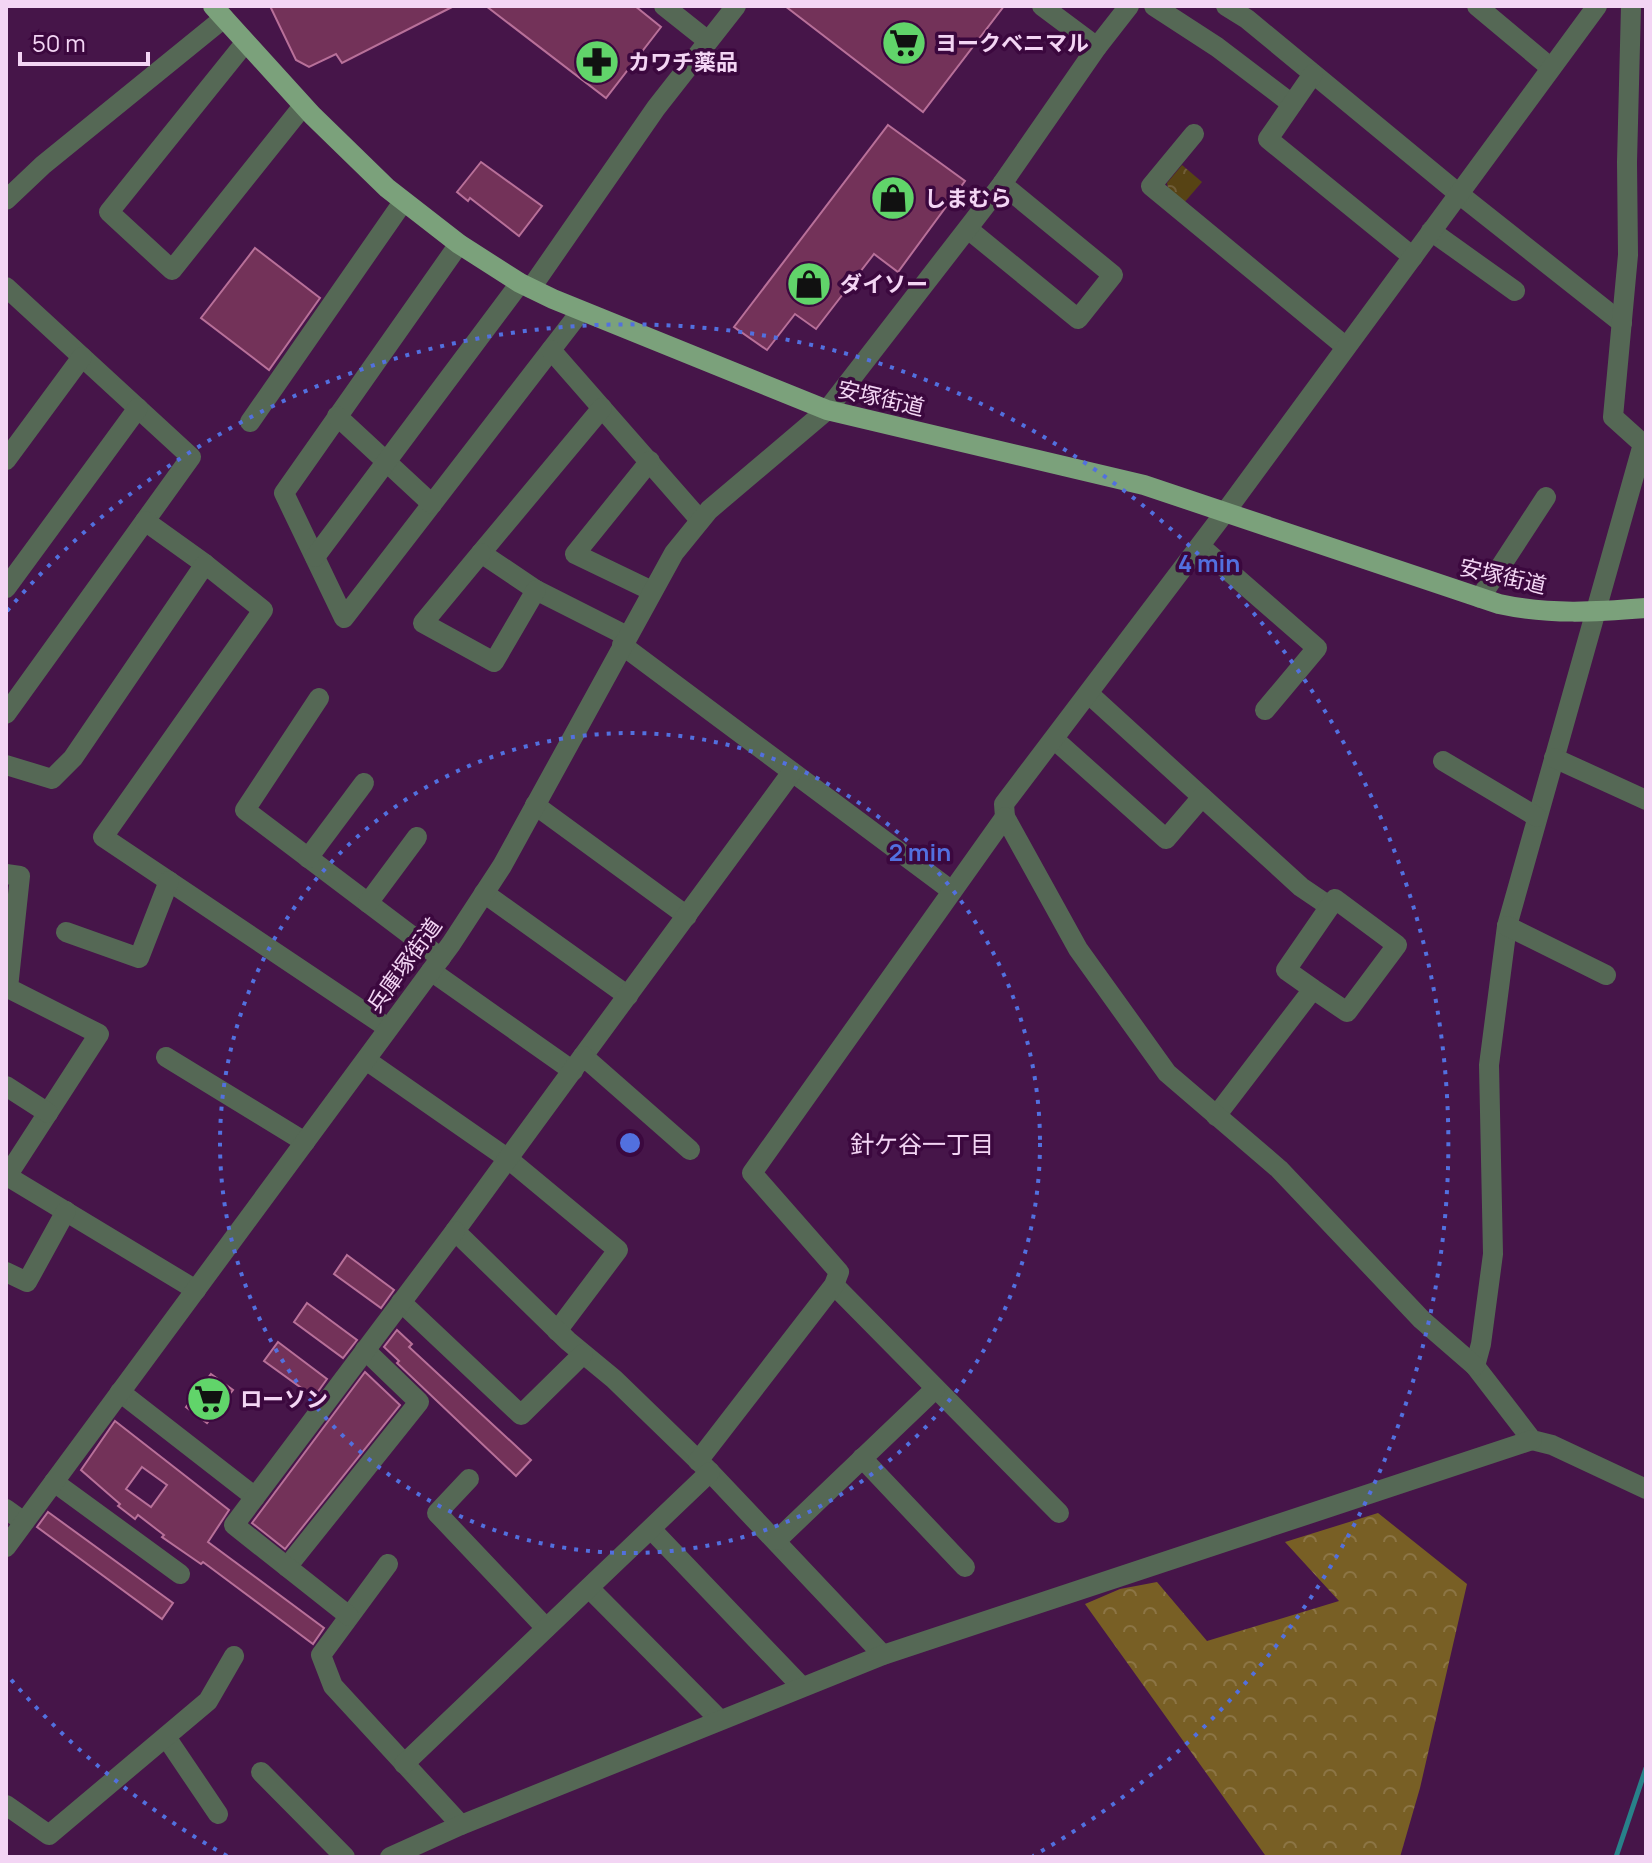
<svg xmlns="http://www.w3.org/2000/svg" width="1652" height="1863" font-family="Manrope,'Noto Sans JP',sans-serif">
<defs>
<pattern id="forest-crowns" width="20" height="18" patternUnits="userSpaceOnUse" patternTransform="scale(2)"><rect width="20" height="18" fill="#785f25"/><path d="M2 6a3 3 0 1 1 6 0M12 15a3 3 0 1 1 6 0" fill="none" stroke="#8c7545"/></pattern>
<pattern id="park-crowns" width="20" height="18" patternUnits="userSpaceOnUse" patternTransform="scale(2)"><rect width="20" height="18" fill="#574314"/><path d="M2 6a3 3 0 1 1 6 0M12 15a3 3 0 1 1 6 0" fill="none" stroke="#705d37"/></pattern>
</defs>
<rect width="100%" height="100%" fill="#461549"/>
<polygon fill="url(#forest-crowns)" points="1378,1513 1467,1584 1420,1788 1400,1857 1263,1857 1265,1855 1085,1604 1120,1589 1157,1582 1207,1641 1339,1601 1285,1542"/>
<polygon fill="url(#park-crowns)" points="1182,165 1202,182 1183,204 1169,193 1167,183"/>
<g fill="none" stroke-linecap="round" stroke-linejoin="round">
<polyline stroke="#28818a" stroke-width="5" points="1616,1857 1646,1768"/>
</g>
<g fill="#733259" stroke="#b87099" stroke-width="2" fill-rule="evenodd">
<polygon points="270,6 454,6 342,63 336,54 309,67 296,60"/>
<polygon points="486,6 635,6 661,27 606,98"/>
<polygon points="785,6 1004,6 923,112"/>
<polygon points="888,125 965,181 898,272 874,254 816,329 795,314 767,350 734,327"/>
<polygon points="481,162 542,206 519,236 470,198 468,201 457,192"/>
<polygon points="255,248 320,298 269,370 201,318"/>
<polygon points="347,1255 394,1290 381,1308 334,1274"/>
<polygon points="307,1303 357,1340 343,1358 294,1322"/>
<polygon points="397,1330 412,1344 409,1347 531,1460 516,1476 397,1363 399,1361 384,1347"/>
<polygon points="278,1342 327,1379 314,1397 264,1361"/>
<polygon points="365,1372 400,1405 285,1549 252,1523"/>
<polygon points="211,1374 233,1390 207,1423 186,1407"/>
<path d="M115,1421l114,89 -21,32 116,86 -11,16 -110,-82 -2,2 -39,-27 2,-2 -26,-20 -3,4 -17,-13 2,-2 -39,-34zM142,1467l25,18 -16,22 -25,-18z"/>
<polygon points="48,1512 173,1603 162,1619 37,1527"/>
</g>
<g fill="none" stroke-linecap="round" stroke-linejoin="round">
<g stroke="#556855" stroke-width="20">
<polyline points="664,6 708,41"/>
<polyline points="1042,6 1097,47"/>
<polyline points="1154,6 1217,47 1292,104"/>
<polyline points="1226,6 1247,19 1459,194 1622,323"/>
<polyline points="1477,6 1551,68"/>
<polyline points="1631,6 1627,162 1628,255 1613,417 1643,444 1507,926 1489,1065 1493,1254 1481,1344 1475,1366 1532,1440 1552,1445 1646,1489"/>
<polyline points="245,43 109,212 172,270 303,106"/>
<polyline points="1313,74 1268,139 1413,257"/>
<polyline points="1194,134 1151,186 1346,347"/>
<polyline points="6,200 43,165 224,18"/>
<polyline points="968,229 1078,319 1113,275 1002,184"/>
<polyline points="1431,231 1515,291"/>
<polyline points="459,244 284,493 344,618 581,311"/>
<polyline points="6,287 191,457 6,714"/>
<polyline points="531,288 656,108 736,6"/>
<polyline points="551,350 700,520"/>
<polyline points="602,408 481,553 536,590 627,636"/>
<polyline points="337,416 432,504"/>
<polyline points="250,422 403,202"/>
<polyline points="6,460 82,357"/>
<polyline points="650,461 575,554 652,591"/>
<polyline points="145,521 205,564"/>
<polyline points="1200,546 1317,648 1265,710"/>
<polyline points="481,553 423,623 494,662 536,590"/>
<polyline points="315,557 520,283"/>
<polyline points="6,588 138,408"/>
<polyline points="1480,598 1546,497"/>
<polyline points="622,645 952,891"/>
<polyline points="1089,694 1301,887 1329,906"/>
<polyline points="319,698 245,810 441,958"/>
<polyline points="1055,740 1166,839 1202,797"/>
<polyline points="1554,758 1646,800"/>
<polyline points="1443,761 1537,817"/>
<polyline points="6,765 52,779 73,758 205,564 263,610 103,837 388,1028"/>
<polyline points="535,805 687,916"/>
<polyline points="1005,817 1004,804 1226,511 1597,6"/>
<polyline points="308,858 364,783"/>
<polyline points="6,874 20,876 8,988 99,1034 7,1176 196,1290"/>
<polyline points="484,893 628,996"/>
<polyline points="368,903 417,837"/>
<polyline points="1507,926 1606,975"/>
<polyline points="66,932 139,958 169,881"/>
<polyline points="431,971 573,1071"/>
<polyline points="583,1056 792,772"/>
<polyline points="166,1057 305,1142"/>
<polyline points="366,1060 507,1158 618,1250 557,1331"/>
<polyline points="6,1086 48,1113"/>
<polyline points="1216,1116 1313,989 1347,1012 1397,945 1335,899 1286,970 1313,989"/>
<polyline points="690,1150 583,1056 455,1231 568,1341 614,1379 710,1472 883,1655"/>
<polyline points="6,1272 27,1282 66,1211"/>
<polyline points="834,1285 1059,1513"/>
<polyline points="401,1302 521,1415 583,1354"/>
<polyline points="120,1392 255,1497"/>
<polyline points="862,1458 965,1567"/>
<polyline points="698,1461 834,1285 839,1272 752,1173 1005,817 1078,949 1167,1073 1279,1169 1422,1320 1475,1366"/>
<polyline points="469,1479 437,1513 546,1628"/>
<polyline points="54,1482 180,1574"/>
<polyline points="6,1509 24,1522"/>
<polyline points="651,1529 802,1687"/>
<polyline points="777,1540 935,1389"/>
<polyline points="6,1547 451,944 502,866 674,553 709,510 827,410 1002,184 1097,47 1129,6"/>
<polyline points="388,1564 321,1655 333,1686 461,1825"/>
<polyline points="287,1567 419,1402 365,1350"/>
<polyline points="589,1588 720,1720"/>
<polyline points="349,1616 234,1525 455,1231"/>
<polyline points="166,1737 218,1814"/>
<polyline points="404,1764 710,1472"/>
<polyline points="261,1772 345,1857"/>
<polyline points="6,1805 49,1835 208,1701 234,1656"/>
<polyline points="390,1857 461,1825 883,1655 1532,1440"/>
</g>
<path stroke="#7ba17b" stroke-width="20" d="M213,6l99,109 75,73 72,56 61,39 33,16 274,111 317,75 355,119c50,11 97,8 147,4"/>
</g>
<g fill="none" stroke="#5270df" stroke-width="4" stroke-dasharray="4 8">
<circle cx="630" cy="1143" r="410"/>
<path d="M227 1856A819 819 0 0 1 7 1675M7 611A819 819 0 1 1 1033 1856"/>
</g>
<defs>
<g id="supermarket-disc" transform="scale(2.3)"><circle r="9.5" fill="#61d46a" stroke="#3b083e"/><path d="M-6-5.5h2.5l.6 2H6L4.5 2H-2.5L-4.4-4H-6ZM-1.5 3.2a1.3 1.3 0 1 0 .1 0ZM3 3.2a1.3 1.3 0 1 0 .1 0Z" fill="#111"/></g>
<g id="pharmacy-disc" transform="scale(2.3)"><circle r="9.5" fill="#61d46a" stroke="#3b083e"/><path d="M-2-6h4v4h4v4h-4v4h-4v-4h-4v-4h4Z" fill="#111"/></g>
<g id="shop-disc" transform="scale(2.3)"><circle r="9.5" fill="#61d46a" stroke="#3b083e"/><path d="M-5-2.5h2.3a2.7 3.5 0 0 1 5.4 0H5L5.5 6h-11ZM-1.5-2.5h3a1.5 2.3 0 0 0-3 0Z" fill="#111"/></g>
</defs>
<g fill-rule="evenodd">
<use href="#supermarket-disc" x="904" y="43"/>
<use href="#pharmacy-disc" x="597" y="62"/>
<use href="#shop-disc" x="893" y="198"/>
<use href="#shop-disc" x="809" y="284"/>
<use href="#supermarket-disc" x="209" y="1399"/>
</g>
<g text-anchor="middle" stroke-width="7" stroke-linejoin="round" paint-order="stroke">
<g font-size="22" font-weight="bold" fill="#f3d5f4" stroke="#3b083e" text-anchor="start">
<text x="935" y="51">ヨークベニマル</text>
<text x="628" y="70">カワチ薬品</text>
<text x="924" y="206">しまむら</text>
<text x="840" y="292">ダイソー</text>
<text x="240" y="1407">ローソン</text>
</g>
<g font-size="22" fill="#f3d5f4" stroke="#3b083e">
<text transform="translate(881 398) rotate(13)" y="8">安塚街道</text>
<text transform="translate(1503 576) rotate(13)" y="8">安塚街道</text>
<text transform="translate(404 965) rotate(-54)" y="8">兵庫塚街道</text>
</g>
<g font-size="24" fill="#f3d5f4" stroke="#3b083e">
<text x="922" y="1153">針ケ谷一丁目</text>
</g>
</g>
<circle cx="630" cy="1143" r="12" fill="#5270df" stroke="#3b083e" stroke-width="4"/>
<g font-size="24" text-anchor="middle" font-weight="bold" fill="#5270df" stroke="#3b083e" stroke-width="7" stroke-linejoin="round" paint-order="stroke">
<text x="1209" y="572">4 min</text>
<text x="920" y="861">2 min</text>
</g>
<rect width="1652" height="1863" fill="none" stroke="#f3d5f4" stroke-width="16"/>
<path d="M20 52v12h128v-12" fill="none" stroke="#f3d5f4" stroke-width="4"/>
<text x="32" y="52" font-size="24" fill="#f3d5f4" stroke="#3b083e" stroke-width="6" paint-order="stroke">50 m</text>
</svg>
